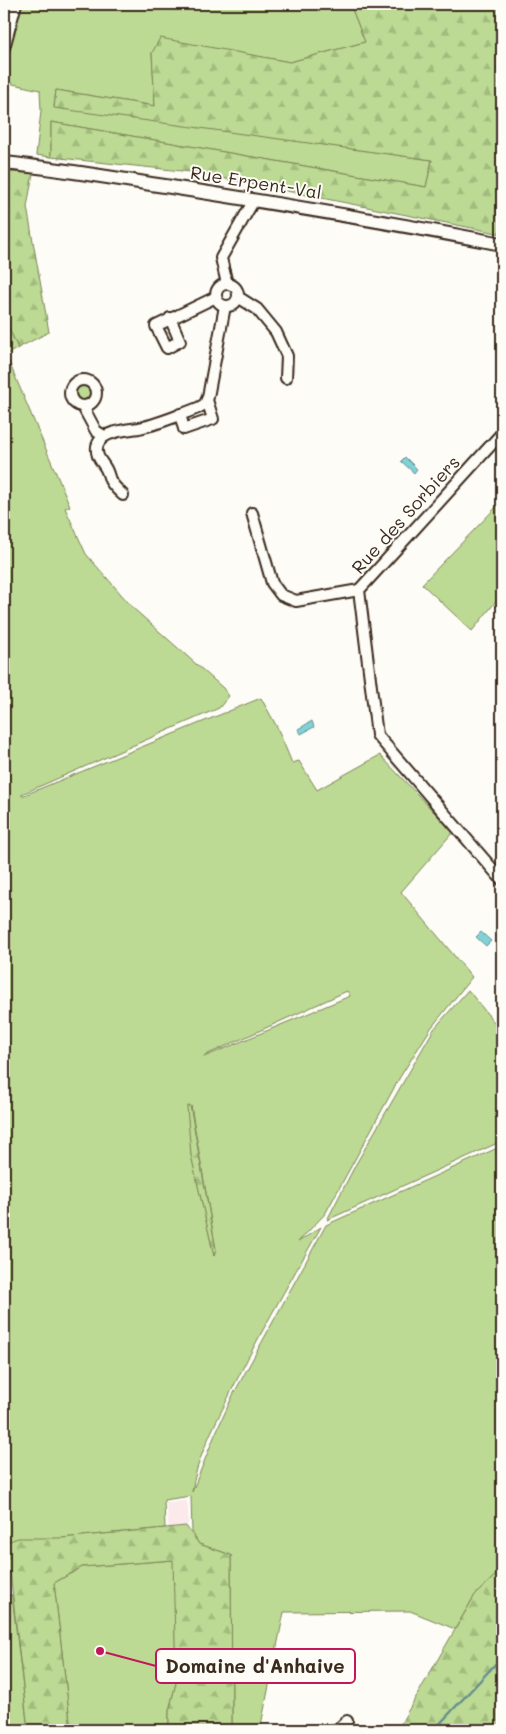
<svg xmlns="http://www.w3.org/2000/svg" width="506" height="1734" font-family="Mali,sans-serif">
<defs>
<pattern id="forest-firs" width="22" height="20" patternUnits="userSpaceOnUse" patternTransform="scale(1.25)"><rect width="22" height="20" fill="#bcda93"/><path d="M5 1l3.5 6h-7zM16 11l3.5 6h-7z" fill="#a2bb7e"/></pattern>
</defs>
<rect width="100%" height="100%" fill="#fdfcf7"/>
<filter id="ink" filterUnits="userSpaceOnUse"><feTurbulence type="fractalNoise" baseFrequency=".02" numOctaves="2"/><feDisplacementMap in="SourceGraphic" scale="10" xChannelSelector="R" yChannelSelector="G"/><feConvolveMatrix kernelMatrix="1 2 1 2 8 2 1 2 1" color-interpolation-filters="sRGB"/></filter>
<g filter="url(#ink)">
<polygon fill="#fbe9eb" points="187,1501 189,1522 186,1526 169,1528 166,1502"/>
<g fill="#bcda93" stroke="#7c8258" fill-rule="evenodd">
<polygon points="4,4 350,4 365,42 290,62 161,39 152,53 155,106 56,90 54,107 432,160 426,187 51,122 51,157 36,155 41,111 40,90 4,82"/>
<path d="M4,317l14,31 -12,7 64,151 -5,2 21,46 48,55 89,79 6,8 -10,12 -197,86v2l239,-98 16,29 15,36 7,-2 18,29 63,-35 73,77 -52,60 71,85 -41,51 -31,49 -75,137 -27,28 23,-15c-33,58 -67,116 -96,177 -14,28 -29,57 -33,88l22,-55 19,-42 93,-170 176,-79v423l-27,26 -20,34 -45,-18 -126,1 -24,118h-28l-1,-175 -32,-11 -7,-11 -1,-37 -27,4 1,28 -103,10 -58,9zM347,991l3,5 -146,61v-1zM191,1106l25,144 -2,6 -23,-102z"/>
<circle cx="84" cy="393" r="9"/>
<polygon points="502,501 502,594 472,631 422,584"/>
<polygon points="468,990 502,1032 502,1141 327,1220 356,1164 434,1029"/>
<polygon points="174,1560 176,1683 169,1711 169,1730 71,1730 54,1583 82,1567"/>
<polygon points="12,1595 28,1730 4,1730 4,1596"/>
</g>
<g fill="url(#forest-firs)" stroke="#7c8258">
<polygon points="350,4 502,4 502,25 497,35 502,37 502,140 496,144 502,155 502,234 191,172 51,157 51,122 426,187 432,160 54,108 56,90 155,106 152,53 160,38 290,62 365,42"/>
<polygon points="4,172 33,173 27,207 49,332 18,348 4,317"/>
<polygon points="190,1105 216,1250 214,1256 191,1155 187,1107"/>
<polygon points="186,1526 199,1544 231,1555 232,1730 169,1730 169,1711 176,1683 173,1560 82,1567 54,1583 71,1730 28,1730 10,1572 4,1573 4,1543 18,1538 62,1538"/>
<polygon points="502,1569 502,1723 495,1730 397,1730 475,1595"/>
</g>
<g fill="#81d2d7" stroke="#658f8d">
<polygon points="405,457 417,469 414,473 401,461"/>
<polygon points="312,721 314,727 301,734 298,729"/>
<polygon points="481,932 491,941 486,946 476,937"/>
</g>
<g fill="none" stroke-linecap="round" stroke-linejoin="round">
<polyline stroke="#658f8d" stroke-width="2.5" points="434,1730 502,1657"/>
<g stroke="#3b2a1e" stroke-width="14">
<g id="minor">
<polyline points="4,48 16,4"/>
<circle cx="227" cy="295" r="11"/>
<polyline points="227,284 221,258 254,200"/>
<polyline points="238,297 257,309 276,332 287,356 286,378"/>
<polyline points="170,318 180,341 167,348 156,326 216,297"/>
<circle cx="83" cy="393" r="13"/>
<polyline points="83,407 96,431 104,436"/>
<polyline points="180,414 184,429 213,419 207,400"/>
<polyline points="502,433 359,590 377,735 502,880"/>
<path d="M123,495c-4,-4 -10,-9 -13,-15 -1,-3 -2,-7 -4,-11 -2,-4 -6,-8 -8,-13 -8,-24 26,-26 41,-28 20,-4 40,-13 59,-20l7,-4 3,-7 17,-91"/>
<polyline points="252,513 272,583 281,595 296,601 359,590"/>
<polyline points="337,1730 347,1721"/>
</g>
</g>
<g stroke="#3b2a1e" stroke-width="16">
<path id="tertiary" d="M4,163c58,6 115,16 173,25 109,17 217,35 325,56"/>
</g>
<use href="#minor" stroke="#fdfcf7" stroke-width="10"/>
<use href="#tertiary" stroke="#fdfcf7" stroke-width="12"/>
</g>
</g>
<g text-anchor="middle" stroke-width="4" stroke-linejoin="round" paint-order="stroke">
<g font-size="18" fill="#3b2a1e" stroke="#fdfcf7">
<text transform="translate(256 183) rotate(9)" y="6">Rue Erpent-Val</text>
<text transform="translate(406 515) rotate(-48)" y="6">Rue des Sorbiers</text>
</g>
</g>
<path fill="none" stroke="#c2185b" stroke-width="2" d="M100 1651L156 1666"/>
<circle fill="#c2185b" stroke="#fdfcf7" stroke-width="2" cx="100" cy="1651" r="5"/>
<rect fill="#fdfcf7" stroke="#c2185b" stroke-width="2" x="156" y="1649" width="199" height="34" rx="5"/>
<g font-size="19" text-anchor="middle" font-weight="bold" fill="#3b2a1e">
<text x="255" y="1673">Domaine d'Anhaive</text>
</g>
<rect width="506" height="1734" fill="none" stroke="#fdfcf7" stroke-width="20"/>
<rect x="10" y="10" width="486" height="1714" fill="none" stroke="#3b2a1e" stroke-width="2" filter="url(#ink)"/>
</svg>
